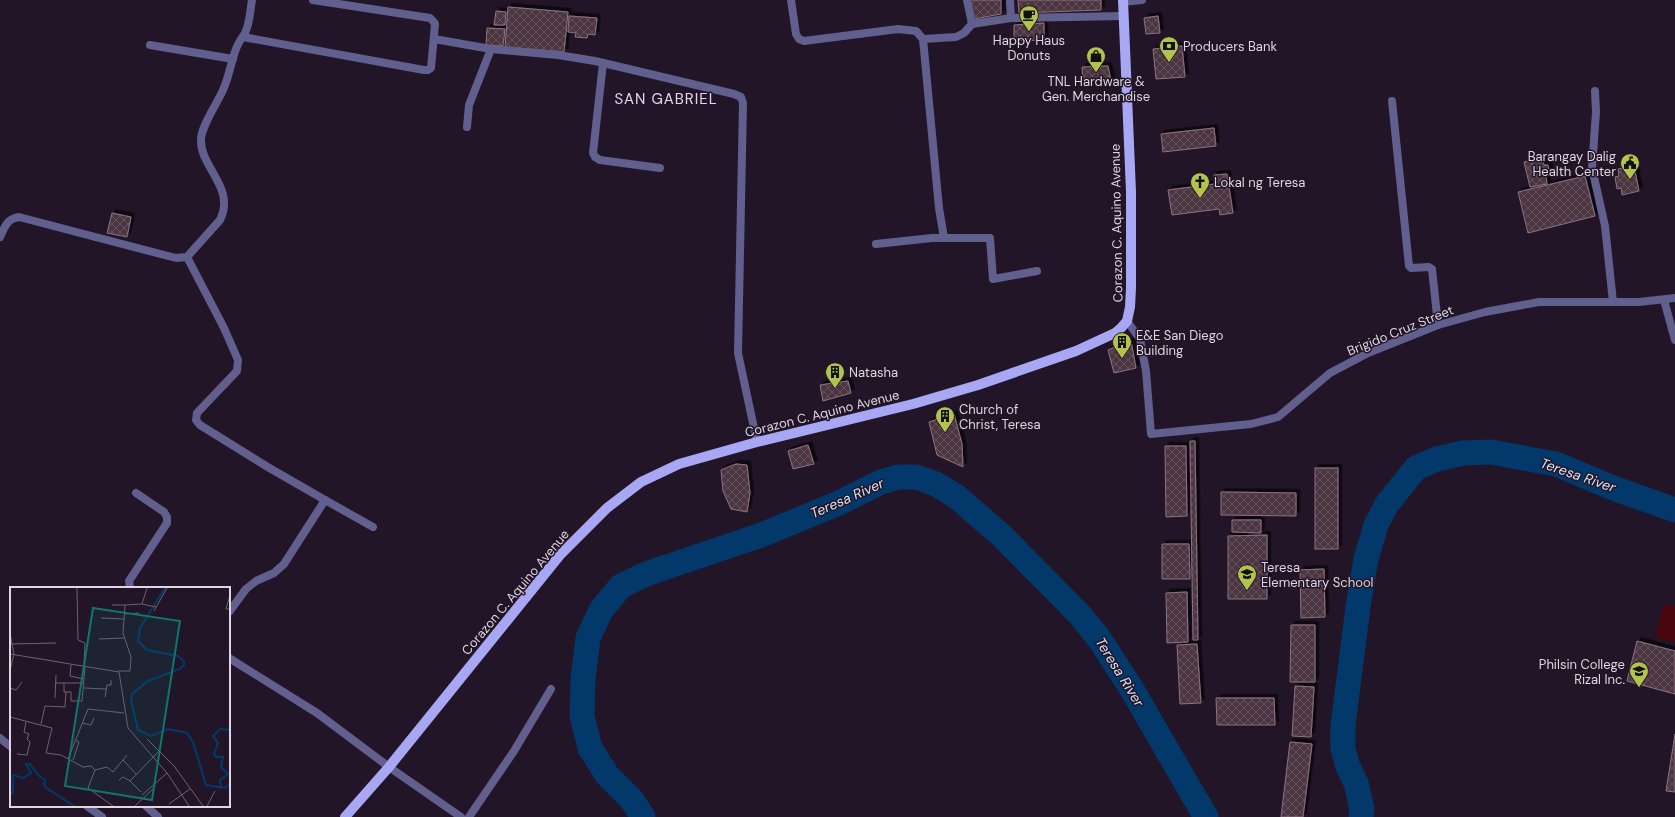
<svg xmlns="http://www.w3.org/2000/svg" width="1675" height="817" font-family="'DM Sans',sans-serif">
<defs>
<pattern id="building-cross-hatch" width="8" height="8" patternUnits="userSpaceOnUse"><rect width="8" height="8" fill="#4c3440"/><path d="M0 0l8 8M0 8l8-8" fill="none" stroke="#65515b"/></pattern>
<filter id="shadow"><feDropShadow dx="3.5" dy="-3.5" stdDeviation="0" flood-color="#0009"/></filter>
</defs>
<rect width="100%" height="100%" fill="#221527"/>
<polygon fill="#49060f" points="1664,604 1675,607 1675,642 1655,637"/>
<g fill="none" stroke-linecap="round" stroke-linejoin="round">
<g stroke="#02396a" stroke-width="25">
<polyline points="643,817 632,800 607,775 590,748 582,716 583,679 588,638 601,610 621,586 646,574 764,534 839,503 881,482 898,477 916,477 936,484 957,497 1001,535 1081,616 1100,640 1131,688 1206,817"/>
<polyline points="1361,817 1362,809 1356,783 1348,767 1343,749 1343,725 1358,607 1366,559 1376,525 1387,504 1416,468 1437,459 1463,453 1491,452 1556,464 1613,488 1675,510"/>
</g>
</g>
<g fill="url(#building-cross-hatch)" stroke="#8e7380" filter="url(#shadow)">
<polygon points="969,0 1001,0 1001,14 974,19"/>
<polygon points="1018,0 1101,0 1101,10 1019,13"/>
<polygon points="508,7 568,12 564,52 505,47"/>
<polygon points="496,11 506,12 505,25 494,25"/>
<polygon points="569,16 597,18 595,35 588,34 587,38 575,37 576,33 568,32"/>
<polygon points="1158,16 1160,33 1146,34 1144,18"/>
<polygon points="1044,23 1044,40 1014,41 1014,25"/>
<polygon points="487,28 505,29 503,46 486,45"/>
<polygon points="1182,46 1185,77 1156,79 1153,49"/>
<polygon points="1108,66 1111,81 1083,80 1082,67"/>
<polygon points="1214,128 1216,146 1163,152 1161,134"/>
<polygon points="1542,158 1544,165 1548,165 1550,175 1546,176 1547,184 1530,187 1524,162"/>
<polygon points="1634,166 1639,191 1622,195 1621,188 1617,189 1615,177 1619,176 1618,169"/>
<polygon points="1227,174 1233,213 1220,215 1219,209 1172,215 1168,190 1215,184 1214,175"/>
<polygon points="1585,176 1595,216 1528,233 1518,192"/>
<polygon points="112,213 131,217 127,237 107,233"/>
<polygon points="1131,341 1136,368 1114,373 1108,350"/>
<polygon points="848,381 851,393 823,401 820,385"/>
<polygon points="954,414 962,444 963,467 937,455 929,422"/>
<polygon points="1190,441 1195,441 1198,640 1193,640"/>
<polygon points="808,445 814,464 793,469 788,451"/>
<polygon points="1165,446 1186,446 1187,516 1166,517"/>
<polygon points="736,464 747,465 750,493 747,512 731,509 723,491 721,470"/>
<rect x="1315" y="468" width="23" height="81"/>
<polygon points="1221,492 1296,493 1296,516 1221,515"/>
<polygon points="1232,520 1261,520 1261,533 1232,532"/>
<polygon points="1267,535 1267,599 1228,599 1228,536"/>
<polygon points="1162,544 1189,544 1190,579 1162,579"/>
<polygon points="1324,569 1325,617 1301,618 1300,570"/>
<polygon points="1187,592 1188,642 1167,643 1166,593"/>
<polygon points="1291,625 1315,625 1315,682 1290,682"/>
<polygon points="1637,641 1675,651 1675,694 1627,681"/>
<polygon points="1197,644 1201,703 1180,704 1177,645"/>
<polygon points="1295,686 1314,687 1311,737 1292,736"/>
<polygon points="1216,698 1274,698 1275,725 1217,725"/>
<polygon points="1675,734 1675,792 1666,791"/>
<polygon points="1290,742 1312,744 1303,817 1281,817"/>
</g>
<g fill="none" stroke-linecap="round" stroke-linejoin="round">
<g stroke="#605f8d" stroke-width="8">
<polyline points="791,0 796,34 799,39 804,41 898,29 916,31 923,39 939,208 944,238"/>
<polyline points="967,0 972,24"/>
<polyline points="1010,0 1011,18"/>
<polyline points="243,37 424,70 428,70 431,68 435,24 433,21 430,18 313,0"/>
<polyline points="434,39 491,49 558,55 595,61 734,94 741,97 743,103 738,353 757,442"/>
<polyline points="923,39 956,37 964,33 972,24 1011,18 1123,16"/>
<polyline points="150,45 233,59"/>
<polyline points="603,63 593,153 595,157 600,160 660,168"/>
<polyline points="1595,91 1596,112 1592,168 1605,226 1613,302"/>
<polyline points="1392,101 1409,266 1411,268 1429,267 1432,269 1438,325"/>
<polyline points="467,127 469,105 491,49"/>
<polyline points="876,244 932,238 990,238 993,279 1037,271"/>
<polyline points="1664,300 1675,340"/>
<polyline points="1127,321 1140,339 1146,371 1151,434 1251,424 1278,417 1330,373 1368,353 1438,325 1485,312 1539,302 1639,302 1675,298"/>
<polyline points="325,500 373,527"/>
<polyline points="130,588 129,581 167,523 167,517 164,512 136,493"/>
<polyline points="0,738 11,747"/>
<polyline points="389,767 461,817"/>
<polyline points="87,806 102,817"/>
<polyline points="146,806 158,817"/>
<polyline points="469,817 514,751 551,689"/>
</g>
<g stroke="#605f8d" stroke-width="8">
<polyline points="1123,2 1142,0"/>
<path d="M0,237c5,-11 7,-18 19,-20l157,41 11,-1"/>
<polyline points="187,257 224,328 238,360 237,371 197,413 196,420 200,425 266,466 325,500 284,564 274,573 256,581 246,589 229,612"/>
<path d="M187,257l33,-37c16,-32 -20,-53 -19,-80 0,-14 16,-36 22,-50 6,-13 8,-28 13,-41 2,-6 6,-11 9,-16 5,-10 5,-22 7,-33"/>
<polyline points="229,658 317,713 389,767"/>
</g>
<polyline stroke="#a8a7f3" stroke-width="10" points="345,817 389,767 560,555 607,508 641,482 679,464 757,442 913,404 978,385 1076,351 1115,333 1121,328 1127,321 1130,307 1131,288 1131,192 1123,0"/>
</g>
<defs>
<g id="cafe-pin" transform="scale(1)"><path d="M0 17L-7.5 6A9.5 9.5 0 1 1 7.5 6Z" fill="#b2c34c" stroke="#221527"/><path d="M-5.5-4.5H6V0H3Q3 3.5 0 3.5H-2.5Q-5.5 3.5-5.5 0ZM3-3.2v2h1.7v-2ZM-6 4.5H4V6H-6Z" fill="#111"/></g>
<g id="bank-pin" transform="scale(1)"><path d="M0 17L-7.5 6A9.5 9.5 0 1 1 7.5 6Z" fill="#b2c34c" stroke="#221527"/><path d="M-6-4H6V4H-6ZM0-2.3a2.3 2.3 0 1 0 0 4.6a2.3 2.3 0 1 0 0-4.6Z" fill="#111"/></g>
<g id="shop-pin" transform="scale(1)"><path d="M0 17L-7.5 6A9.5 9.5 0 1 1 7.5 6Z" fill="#b2c34c" stroke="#221527"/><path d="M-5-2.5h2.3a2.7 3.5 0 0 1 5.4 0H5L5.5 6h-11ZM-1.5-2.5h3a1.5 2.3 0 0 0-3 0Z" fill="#111"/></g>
<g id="civic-pin" transform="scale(1)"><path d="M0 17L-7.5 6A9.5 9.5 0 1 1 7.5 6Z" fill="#b2c34c" stroke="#221527"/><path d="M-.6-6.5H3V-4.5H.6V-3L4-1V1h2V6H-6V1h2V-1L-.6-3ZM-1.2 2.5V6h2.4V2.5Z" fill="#111"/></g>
<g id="church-pin" transform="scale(1)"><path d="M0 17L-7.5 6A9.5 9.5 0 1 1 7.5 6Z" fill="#b2c34c" stroke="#221527"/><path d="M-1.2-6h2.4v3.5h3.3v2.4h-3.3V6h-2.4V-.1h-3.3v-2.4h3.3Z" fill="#111"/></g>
<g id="building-pin" transform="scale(1)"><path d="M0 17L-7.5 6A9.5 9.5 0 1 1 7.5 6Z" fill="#b2c34c" stroke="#221527"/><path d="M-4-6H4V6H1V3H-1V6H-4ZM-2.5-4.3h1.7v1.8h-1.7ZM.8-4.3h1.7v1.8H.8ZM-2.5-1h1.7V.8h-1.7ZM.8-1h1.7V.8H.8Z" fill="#111"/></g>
<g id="school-pin" transform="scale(1)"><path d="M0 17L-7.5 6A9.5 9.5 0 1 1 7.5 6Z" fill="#b2c34c" stroke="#221527"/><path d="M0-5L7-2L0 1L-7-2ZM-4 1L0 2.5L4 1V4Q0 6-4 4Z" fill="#111"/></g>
<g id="university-pin" transform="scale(1)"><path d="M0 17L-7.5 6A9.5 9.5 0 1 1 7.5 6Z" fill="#b2c34c" stroke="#221527"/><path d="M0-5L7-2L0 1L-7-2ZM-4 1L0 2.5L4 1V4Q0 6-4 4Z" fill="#111"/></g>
</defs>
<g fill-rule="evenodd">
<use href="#cafe-pin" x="1029" y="15"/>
<use href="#bank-pin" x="1169" y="46"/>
<use href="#shop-pin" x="1096" y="56"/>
<use href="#civic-pin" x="1630" y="163"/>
<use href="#church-pin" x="1200" y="182"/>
<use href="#building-pin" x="1122" y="342"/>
<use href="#building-pin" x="835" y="372"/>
<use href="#building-pin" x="945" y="416"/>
<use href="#school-pin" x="1247" y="574"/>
<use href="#university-pin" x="1639" y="671"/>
</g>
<g text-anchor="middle" stroke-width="3" stroke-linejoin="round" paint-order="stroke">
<g font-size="13" fill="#dfd6e2" stroke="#221527" text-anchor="start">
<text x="1029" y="45" text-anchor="middle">Happy Haus<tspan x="1029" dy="15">Donuts</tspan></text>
<text x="1183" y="51">Producers Bank</text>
<text x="1096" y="86" text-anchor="middle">TNL Hardware &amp;<tspan x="1096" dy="15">Gen. Merchandise</tspan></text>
<text x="1616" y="161" text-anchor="end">Barangay Dalig<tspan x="1616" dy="15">Health Center</tspan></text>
<text x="1214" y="187">Lokal ng Teresa</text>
<text x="1136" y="340">E&amp;E San Diego<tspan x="1136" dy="15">Building</tspan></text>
<text x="849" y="377">Natasha</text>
<text x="959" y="414">Church of<tspan x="959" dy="15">Christ, Teresa</tspan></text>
<text x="1261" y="572">Teresa<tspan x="1261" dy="15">Elementary School</tspan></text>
<text x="1625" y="669" text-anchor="end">Philsin College<tspan x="1625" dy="15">Rizal Inc.</tspan></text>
</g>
<g font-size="13" fill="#dfd6e2" stroke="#221527">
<text transform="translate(1116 223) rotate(-91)" y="5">Corazon C. Aquino Avenue</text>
<text transform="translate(1400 330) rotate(-22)" y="5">Brigido Cruz Street</text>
<text transform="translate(822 413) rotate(-14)" y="5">Corazon C. Aquino Avenue</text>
<text transform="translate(515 592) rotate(-50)" y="5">Corazon C. Aquino Avenue</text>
</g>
<g font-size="14" font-style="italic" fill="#d7e4f4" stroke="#221527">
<text transform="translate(1578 475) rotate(19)" y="5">Teresa River</text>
<text transform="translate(847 498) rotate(-24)" y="5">Teresa River</text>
<text transform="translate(1120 672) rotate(58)" y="5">Teresa River</text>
</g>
<g font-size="15" letter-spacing="1" fill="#e5d4ed" stroke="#221527">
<text x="666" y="104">SAN GABRIEL</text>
</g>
</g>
<g transform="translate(10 587)">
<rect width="220" height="220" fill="#221527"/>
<path fill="none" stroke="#02396a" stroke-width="2" d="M155,1l-25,40 -2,13 9,9 31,6 6,5v4l-4,4 -32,12 -16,13 -1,6 7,30 13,6 17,-7 19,4 6,9 13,43 19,3 5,-4M211,200l-1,-7 8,-6 -7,-7 2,-10h-7l-2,-3 4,-11 -5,-7 7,-7 9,1 1,-2M0,207l3,-1v-18l10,3 8,-5 -5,-9h4l8,11 7,5 -1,4 1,3 29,19"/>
<path fill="none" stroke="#6e6272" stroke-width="1" d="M67,1l1,52 7,3 -1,23M220,8l-4,14h4M132,17l14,3M102,18h13M144,24l13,-23M115,27l14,-1M91,31l23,1M0,46l4,21 -4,16M89,52l25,-1M0,57l46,-1M0,67l49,8M48,75l61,10 9,56 39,45 22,33M61,78l-1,11 14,3M108,84h12l1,-14 -8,-24 2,-28 17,-1 5,-16M45,96h29M54,96v9h7v9h11l3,-34M0,101l6,2 6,-8M74,101l22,1M95,110l2,-12h4v-5M45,111l1,-23M0,130l42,11 -6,25 15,2 22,12 8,-1 4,4M72,136l9,2 3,-7M31,137l4,-18 20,1 1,-15M137,152l27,27 29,40M7,167l10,1 3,-13 -3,-3 2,-5 -5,-2 2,-10M58,172l20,-50 36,4M63,173l6,-18 -3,-2M113,173l14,15M85,183l-7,18 25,18M85,183l12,-3 6,5 14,-17M109,193l4,-3 7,4M131,205l-11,-11 30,-31M132,208l25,-22M159,217l21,-15M125,219l20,-19M197,219l8,-15"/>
<path fill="#0f766e" fill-opacity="0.15" stroke="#0f766e" stroke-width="2" d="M83,21l87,13 -28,179 -87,-14z"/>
<rect width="220" height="220" fill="none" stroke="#dfd6e2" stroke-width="2"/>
</g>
</svg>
